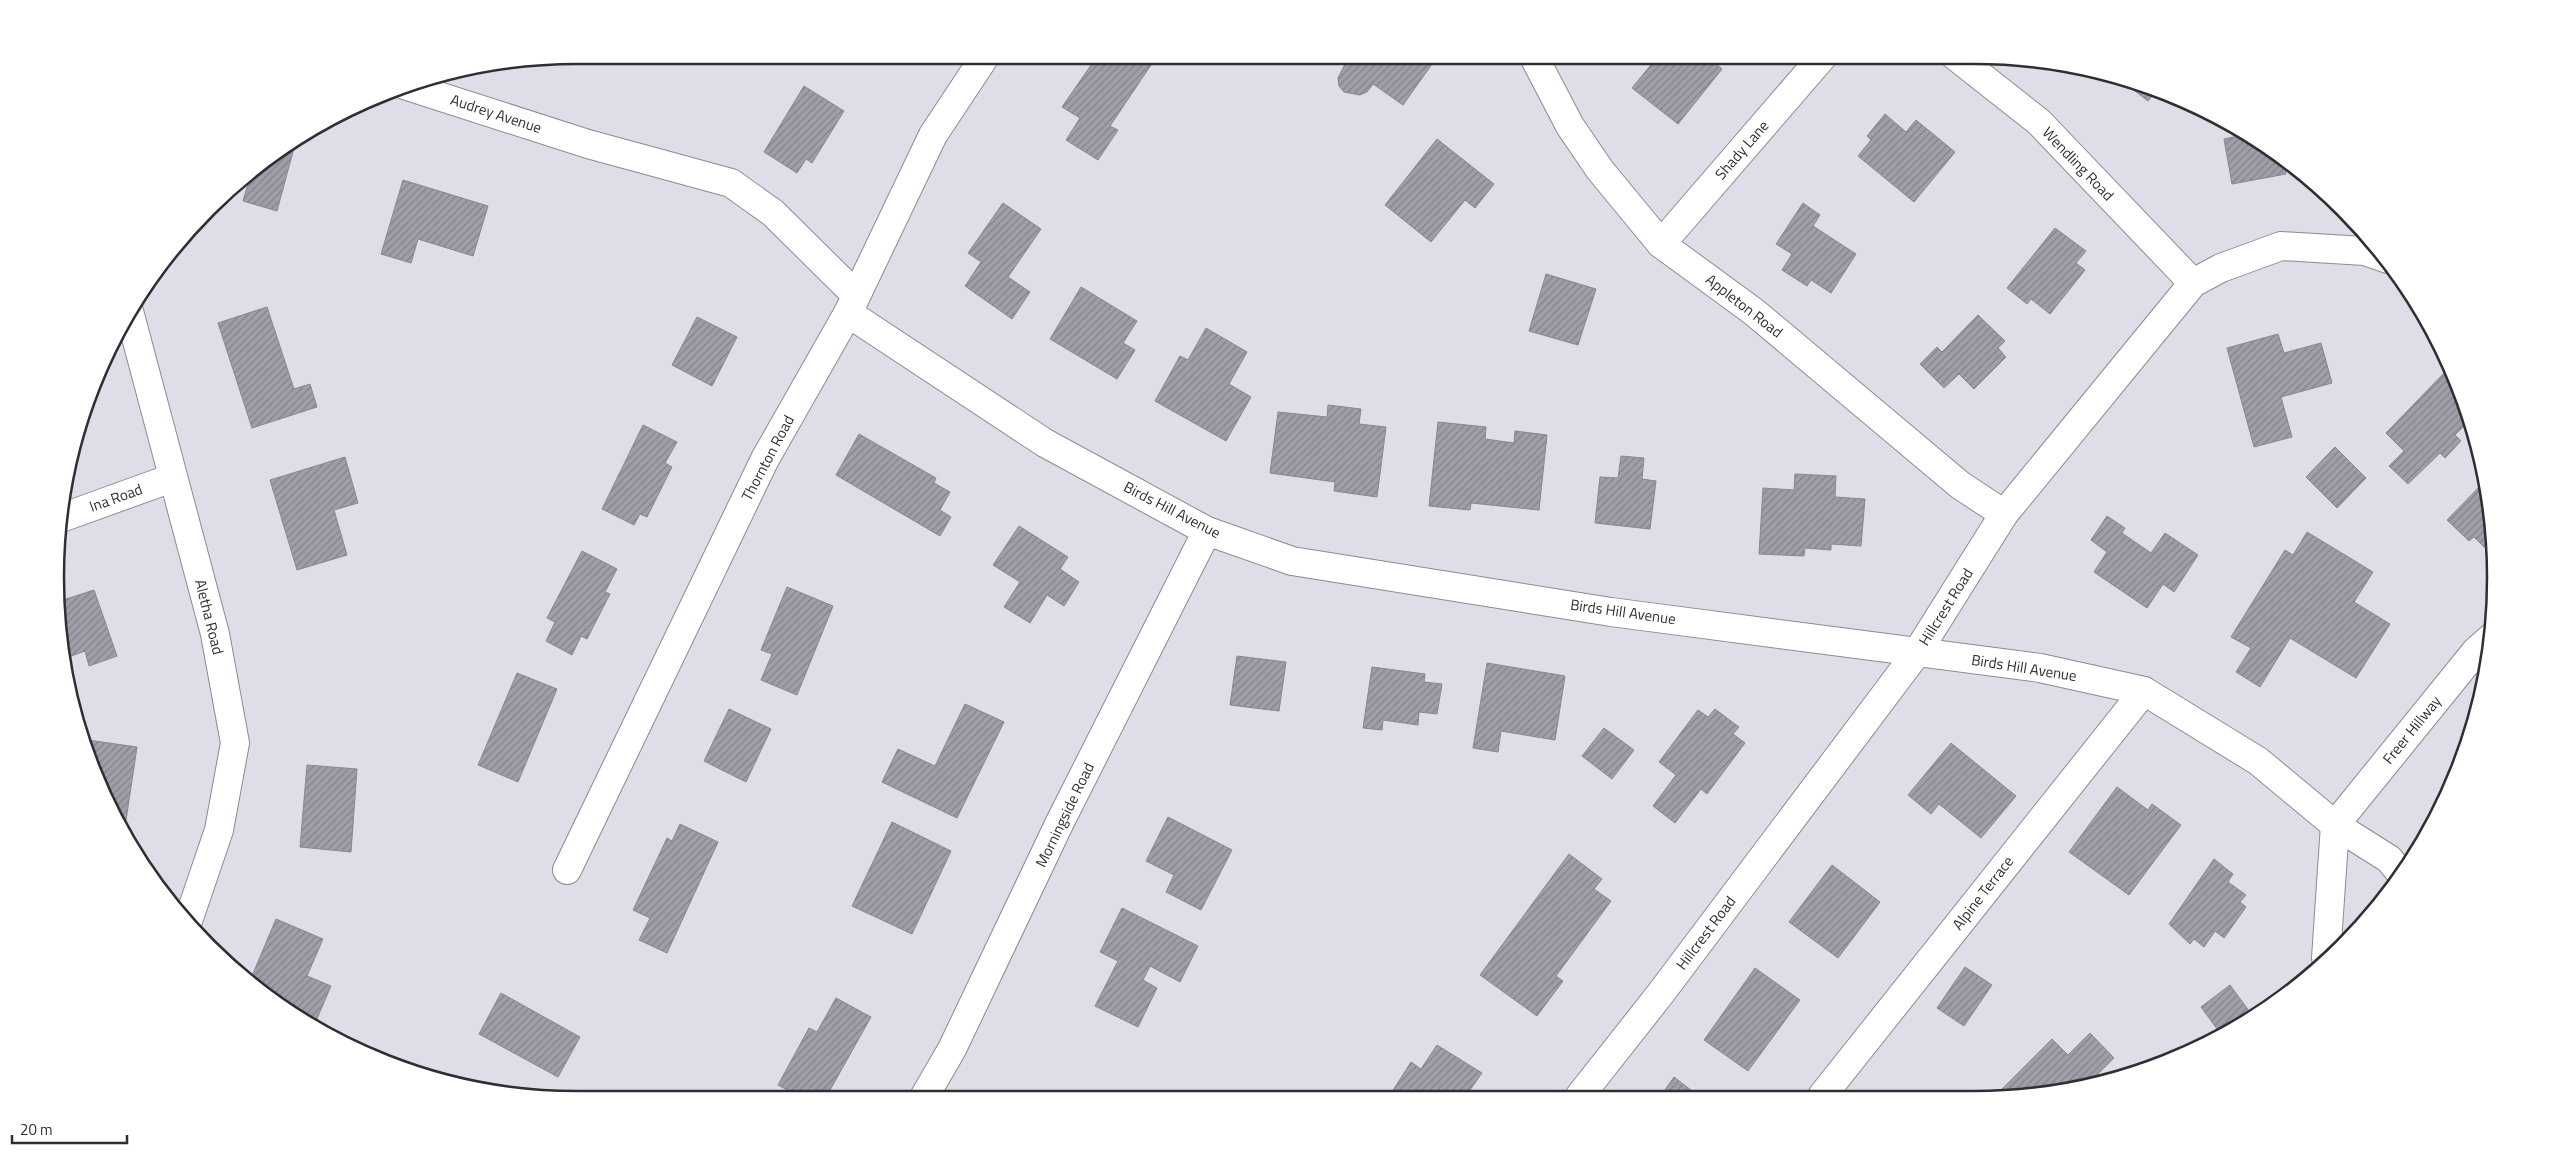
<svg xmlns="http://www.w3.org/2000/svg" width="2551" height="1155" font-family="'Titillium Web',sans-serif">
<defs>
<pattern id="building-hatch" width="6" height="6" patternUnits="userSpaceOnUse" patternTransform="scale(1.25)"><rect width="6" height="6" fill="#9e9fa8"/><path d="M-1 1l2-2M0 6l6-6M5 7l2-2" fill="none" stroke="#818289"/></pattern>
</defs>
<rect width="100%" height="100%" fill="#dddee7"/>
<g fill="url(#building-hatch)" stroke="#878790">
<polygon points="1098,55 1107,55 1118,62 1123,55 1136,55 1151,65 1110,126 1118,130 1098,160 1066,140 1080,118 1062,107"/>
<polygon points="1338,55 1435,55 1437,57 1403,105 1373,84 1367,92 1360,95 1344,92 1339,86 1338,78 1347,60"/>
<polygon points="1659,55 1722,55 1715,63 1722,69 1678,124 1632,88"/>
<polygon points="2114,75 2142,83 2157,90 2148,101"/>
<polygon points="804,86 844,111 812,163 806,159 797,173 764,152"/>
<polygon points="1885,114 1906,132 1916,120 1955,152 1914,202 1858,156 1871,140 1867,136"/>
<polygon points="2248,134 2290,164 2285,165 2286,174 2232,184 2224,139"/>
<polygon points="1437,139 1494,184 1475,208 1465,200 1431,242 1385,205"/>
<polygon points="287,146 294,148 277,211 243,201 248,184 238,181"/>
<polygon points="403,180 488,206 473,256 418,239 411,263 381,254"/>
<polygon points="1003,203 1041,229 1008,277 1030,292 1012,319 965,286 981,262 968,253"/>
<polygon points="1803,203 1820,215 1813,226 1856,254 1831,293 1811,280 1807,286 1782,270 1792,254 1776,244"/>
<polygon points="2055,228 2086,251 2076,263 2085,270 2050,314 2031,299 2027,304 2007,288"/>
<polygon points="1546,274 1596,289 1578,345 1529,331"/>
<polygon points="1081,287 1137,321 1123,343 1135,350 1117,379 1050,339"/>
<polygon points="267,307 294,389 310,384 317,407 252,428 218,323"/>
<polygon points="1978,315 2005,341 1998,348 2006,357 1974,389 1959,374 1944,388 1920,364 1937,347 1942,352"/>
<polygon points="697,317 737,337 712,386 672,365"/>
<polygon points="1206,328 1247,352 1229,384 1251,397 1226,441 1155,401 1180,356 1188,360"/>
<polygon points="2278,334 2284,353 2321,343 2332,383 2281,397 2292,437 2254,447 2227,348"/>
<polygon points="2446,371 2455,381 2470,420 2455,435 2461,441 2445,458 2440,453 2408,484 2389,466 2404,451 2386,433"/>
<polygon points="1328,405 1361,409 1359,424 1386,427 1377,497 1334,491 1335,482 1270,473 1278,412 1327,417"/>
<polygon points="1438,422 1486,427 1485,439 1514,443 1515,431 1547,435 1539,510 1471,503 1470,510 1429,506"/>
<polygon points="643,425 677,442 665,463 672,467 647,517 640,514 634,525 602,509"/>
<polygon points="859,434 936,478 934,483 950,492 940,510 951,517 940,536 836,475"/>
<polygon points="2335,447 2366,478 2337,508 2306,477"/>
<polygon points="1621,456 1644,458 1642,479 1656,481 1650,529 1595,523 1600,477 1618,478"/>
<polygon points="345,457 358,503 334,510 347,555 297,570 270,480"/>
<polygon points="1795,474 1836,476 1835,497 1865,499 1861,546 1831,544 1831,550 1805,548 1804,556 1759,554 1763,488 1794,490"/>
<polygon points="2485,481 2491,519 2488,522 2492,525 2494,540 2486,549 2474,537 2469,541 2447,520"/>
<polygon points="2107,516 2125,528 2122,533 2151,553 2165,533 2198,555 2174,592 2163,584 2147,608 2094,572 2107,552 2091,540"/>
<polygon points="1019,526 1068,557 1060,569 1079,582 1064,606 1047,595 1030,623 1004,607 1020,582 993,565"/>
<polygon points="2307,532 2373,572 2354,602 2390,624 2356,678 2290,638 2260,687 2236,672 2251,648 2231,637 2285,550 2293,555"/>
<polygon points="582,551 617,569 605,592 610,594 587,639 581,636 572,655 546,641 555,622 547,618"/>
<polygon points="787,587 833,606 797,695 761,680 772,654 761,650"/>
<polygon points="94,590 117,656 89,666 85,651 63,659 57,602"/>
<polygon points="1237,656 1286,662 1279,711 1230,705"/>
<polygon points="1487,663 1565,676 1555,740 1501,731 1498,752 1473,748"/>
<polygon points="1372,667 1425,674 1424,682 1442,684 1437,714 1419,712 1418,725 1383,720 1382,730 1363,728"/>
<polygon points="517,673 557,689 518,782 478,765"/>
<polygon points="965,704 1004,722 957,818 882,782 898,749 935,766"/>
<polygon points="729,709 771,729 746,782 704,761"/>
<polygon points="1715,709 1739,727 1733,734 1745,743 1707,794 1701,789 1675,823 1653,806 1676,775 1659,762 1698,710 1708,717"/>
<polygon points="1604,728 1634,750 1612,779 1582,756"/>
<polygon points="81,739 137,747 124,834 83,746"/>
<polygon points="1951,743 2016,796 1981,838 1939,804 1931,814 1908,795"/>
<polygon points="307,765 357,769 351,852 300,847"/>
<polygon points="2117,787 2148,810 2152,804 2181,825 2129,895 2069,852"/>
<polygon points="1168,817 1232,850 1201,910 1166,892 1174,875 1146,861"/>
<polygon points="892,822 951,851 912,934 852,906"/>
<polygon points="680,824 718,842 667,953 639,940 650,918 633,910 667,838 672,841"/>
<polygon points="1569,854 1602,879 1594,889 1611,901 1556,976 1563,981 1537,1016 1480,975"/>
<polygon points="2214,859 2233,874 2228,882 2246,895 2240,902 2246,907 2224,938 2215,931 2204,947 2194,939 2190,944 2169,924"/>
<polygon points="1832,865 1880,902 1838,958 1789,922"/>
<polygon points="1122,908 1198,946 1180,982 1150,966 1143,980 1157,988 1138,1027 1095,1006 1118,961 1100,952"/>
<polygon points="276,919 323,939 307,976 331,986 313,1028 259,992 249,983"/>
<polygon points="1965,967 1992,985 1964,1026 1937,1008"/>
<polygon points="1755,968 1800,1000 1748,1071 1704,1040"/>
<polygon points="2230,985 2252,1015 2220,1033 2201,1007"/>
<polygon points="501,993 580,1037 558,1077 479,1034"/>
<polygon points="836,998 871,1017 825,1099 804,1099 778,1085 809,1028 817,1032"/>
<polygon points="2090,1033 2114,1058 2092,1080 2093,1082 2042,1095 1995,1096 2052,1039 2068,1055"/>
<polygon points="1437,1045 1482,1073 1465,1097 1393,1097 1390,1095 1411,1062 1421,1069"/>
<polygon points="1674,1077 1700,1097 1660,1097"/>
</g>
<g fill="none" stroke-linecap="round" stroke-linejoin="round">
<g stroke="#8a8b94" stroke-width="30">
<g id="minor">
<polyline points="1533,55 1570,126 1600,170 1661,244 1754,312 1960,485 2004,514"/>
<polyline points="1954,55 2039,122 2193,283"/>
<polyline points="404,85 588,144 731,183 773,213 856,295"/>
<polyline points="1661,244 1824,55"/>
<polyline points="129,311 215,634 235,743 219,830 187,924"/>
<polyline points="848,313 1045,443 1207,531 1292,561 1611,612 2040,668 2144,691 2258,761 2335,825 2389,859 2402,875"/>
<polyline points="61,518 172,478"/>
<polyline points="567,870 765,459 848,313 933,135 986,55"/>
<polyline points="2326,958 2335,825 2476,651 2492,637"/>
<polyline points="1822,1096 2144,691"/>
<polyline points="1579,1097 1661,993 1918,651 2004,514 2193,283 2221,268 2281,246 2365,251 2388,259"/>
<polyline points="923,1099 952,1049 1060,822 1207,531"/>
</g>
</g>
<use href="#minor" stroke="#fff" stroke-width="28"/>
</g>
<g text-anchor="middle" stroke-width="5" stroke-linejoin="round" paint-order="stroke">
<g font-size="15" fill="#2f2f33" stroke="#fff">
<text transform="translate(496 114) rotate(18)" y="5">Audrey Avenue</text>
<text transform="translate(1742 150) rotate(-49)" y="5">Shady Lane</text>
<text transform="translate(2078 164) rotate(46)" y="5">Wendling Road</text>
<text transform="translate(1744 306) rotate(38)" y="5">Appleton Road</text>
<text transform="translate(768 458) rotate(-62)" y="5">Thornton Road</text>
<text transform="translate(116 498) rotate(-20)" y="5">Ina Road</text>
<text transform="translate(1172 510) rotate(27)" y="5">Birds Hill Avenue</text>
<text transform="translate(1946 607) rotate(-58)" y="5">Hillcrest Road</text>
<text transform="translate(1623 612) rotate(8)" y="5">Birds Hill Avenue</text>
<text transform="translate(209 617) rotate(76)" y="5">Aletha Road</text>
<text transform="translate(2024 668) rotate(9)" y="5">Birds Hill Avenue</text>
<text transform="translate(2412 730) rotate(-51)" y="5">Freer Hillway</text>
<text transform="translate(1065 815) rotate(-64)" y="5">Morningside Road</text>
<text transform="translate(1983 893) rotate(-52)" y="5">Alpine Terrace</text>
<text transform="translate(1706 933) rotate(-53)" y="5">Hillcrest Road</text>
</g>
</g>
<path d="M0 0H2551V1155H0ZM577 64H1974A513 513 0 0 1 2487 577V578A513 513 0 0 1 1974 1091H577A513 513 0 0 1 64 578V577A513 513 0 0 1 577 64Z" fill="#fff" fill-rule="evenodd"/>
<path fill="none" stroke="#2f2f33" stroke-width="2.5" d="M577 64H1974A513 513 0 0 1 2487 577V578A513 513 0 0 1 1974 1091H577A513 513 0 0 1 64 578V577A513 513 0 0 1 577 64Z"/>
<path d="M12 1135v8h115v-8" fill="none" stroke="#2f2f33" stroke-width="2.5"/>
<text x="20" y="1135" font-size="15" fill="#2f2f33" stroke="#ffffff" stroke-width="4" paint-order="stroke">20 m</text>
</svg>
